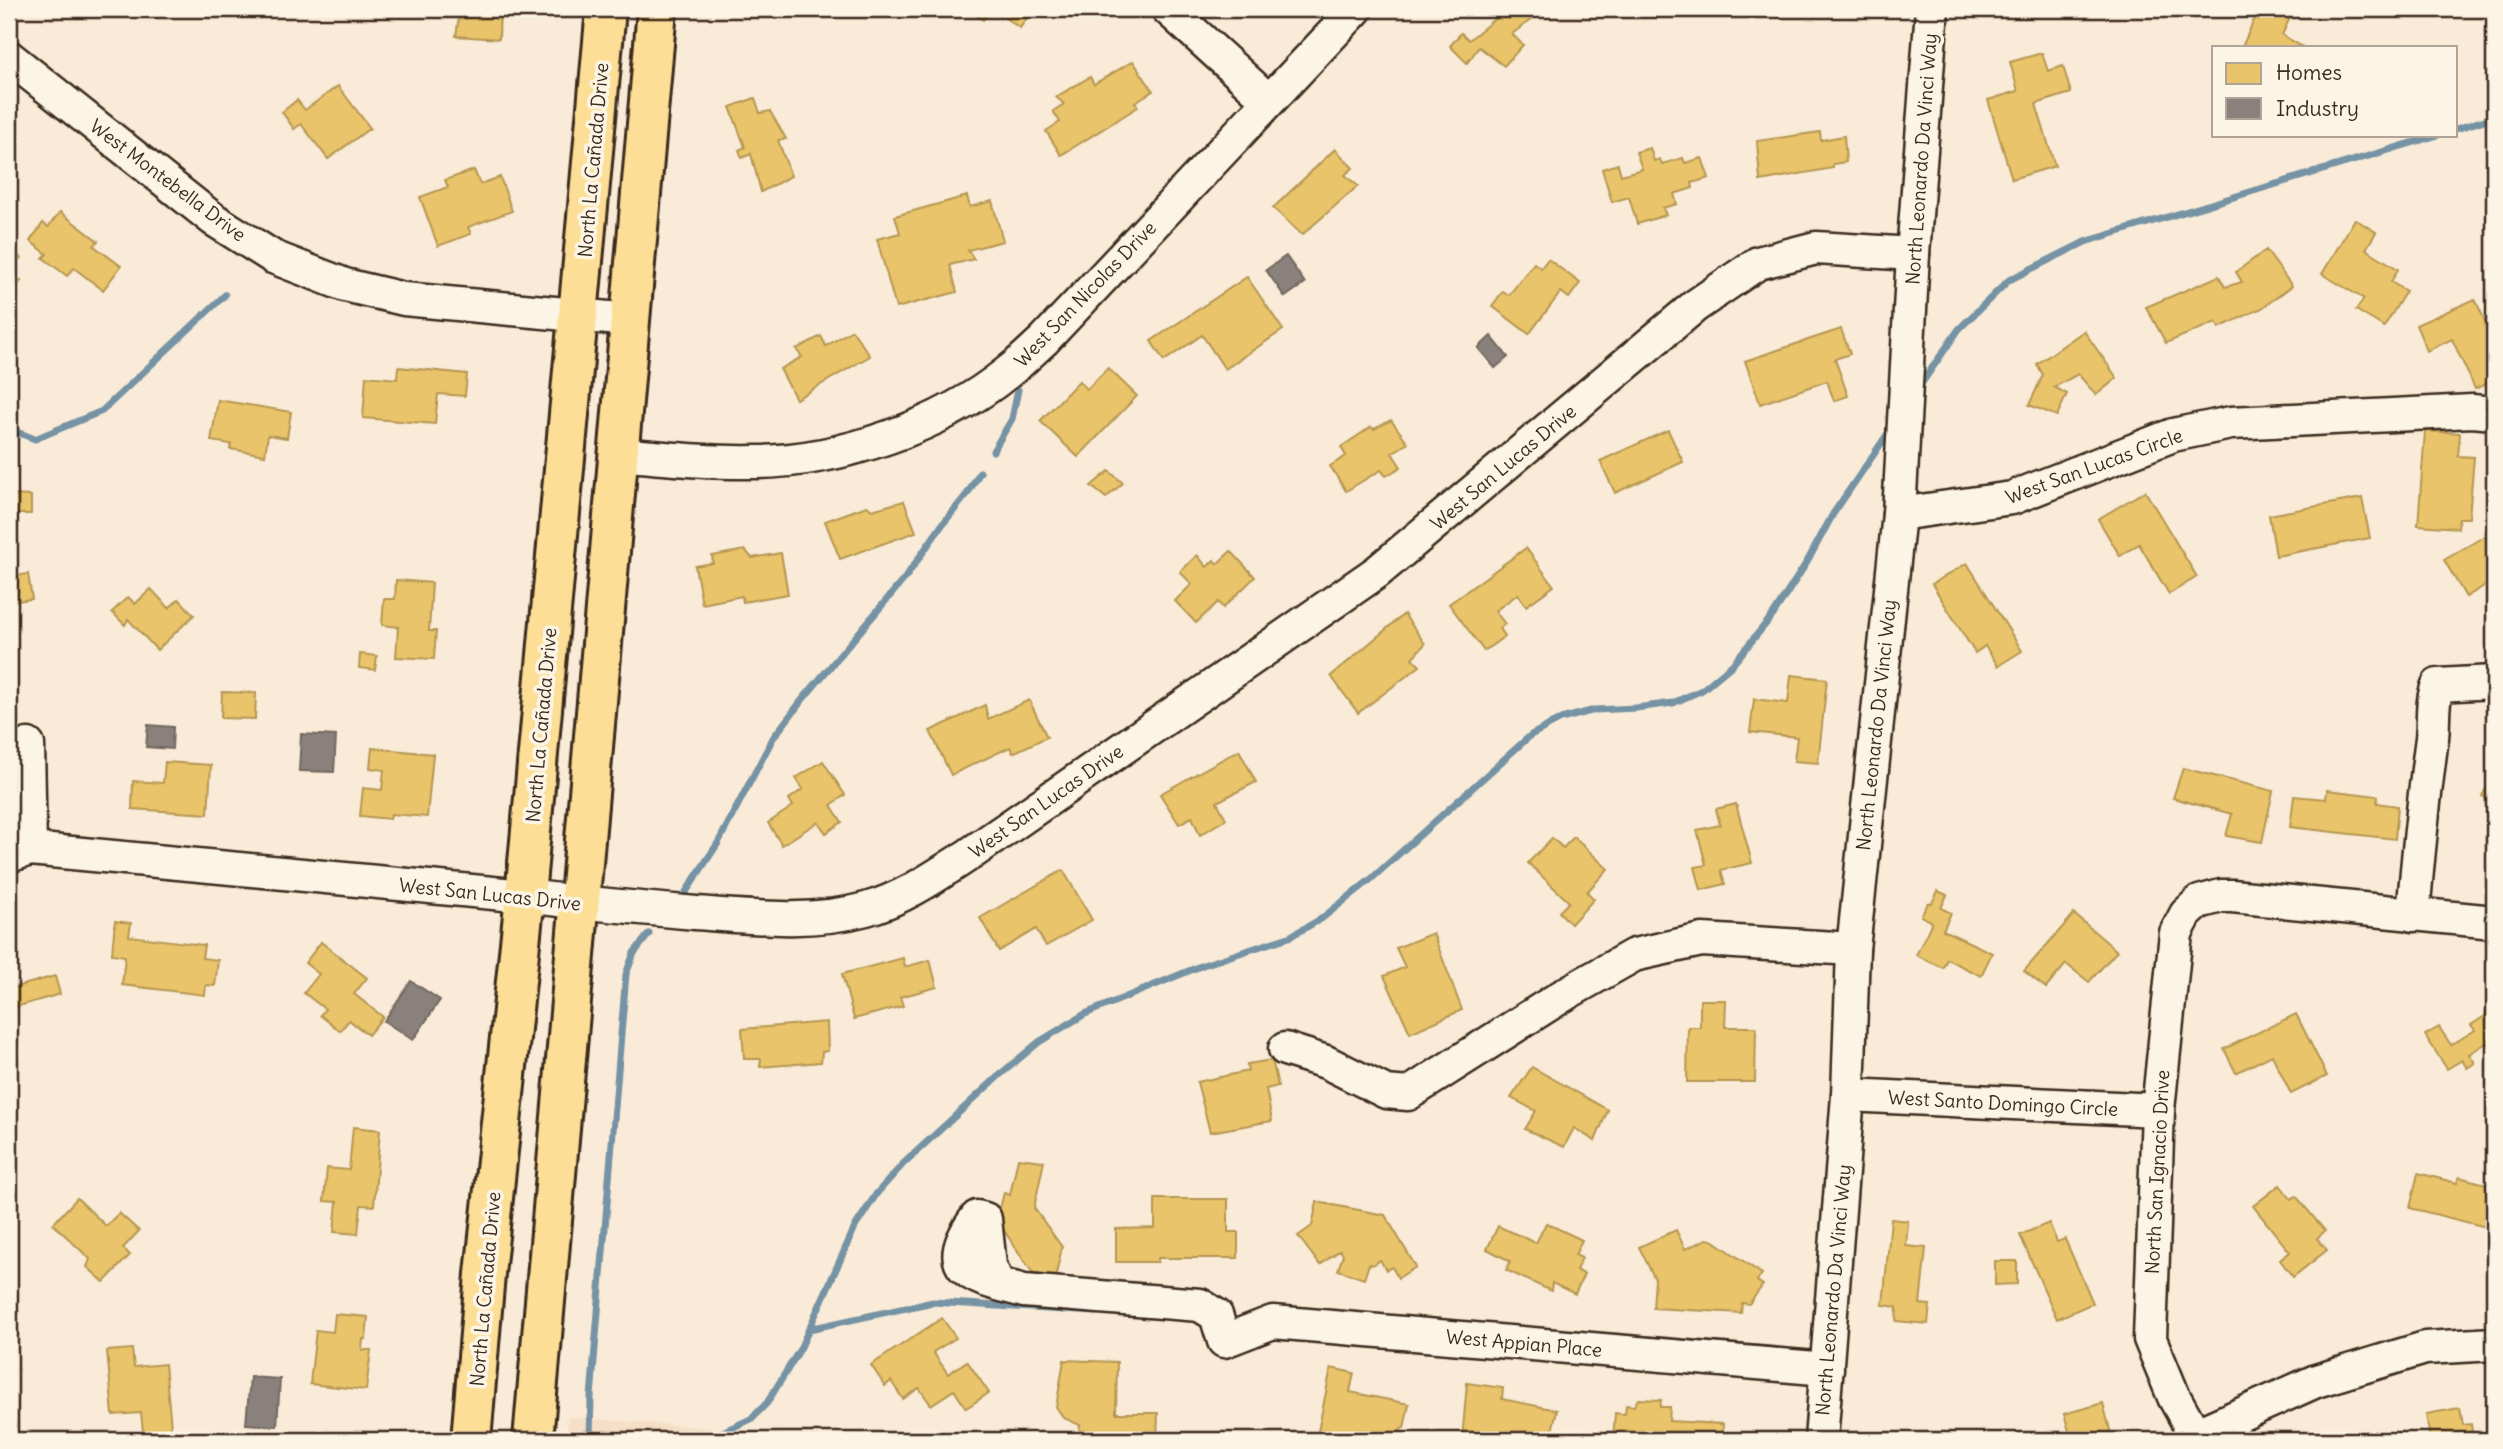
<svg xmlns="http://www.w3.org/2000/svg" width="2503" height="1449" font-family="Delius,sans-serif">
<rect width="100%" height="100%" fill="#f9ebd7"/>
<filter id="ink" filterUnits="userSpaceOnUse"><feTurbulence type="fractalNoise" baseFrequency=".0143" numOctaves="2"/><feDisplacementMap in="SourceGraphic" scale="14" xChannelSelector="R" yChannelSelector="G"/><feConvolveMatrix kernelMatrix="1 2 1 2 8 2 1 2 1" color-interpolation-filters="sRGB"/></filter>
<g filter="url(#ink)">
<polygon fill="#f5dfc6" points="568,1417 828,1437 855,1440 567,1440"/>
<g fill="#e9c46a" stroke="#b59653" stroke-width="2">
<polygon points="460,9 500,9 499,39 456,36"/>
<polygon points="966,9 991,9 983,20"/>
<polygon points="992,9 1033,9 1020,28"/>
<polygon points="1500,9 1536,9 1540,13 1512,34 1523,45 1504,66 1479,47 1467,63 1450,46 1461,33 1469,40 1503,12"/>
<polygon points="2259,9 2294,9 2282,35 2303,47 2242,47"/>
<polygon points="2042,53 2048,71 2063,66 2071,93 2036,104 2055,166 2012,179 1988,100 2018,91 2010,62"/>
<polygon points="1133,61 1153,91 1135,102 1138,107 1061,155 1046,131 1060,122 1053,111 1064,104 1056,97 1090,77 1094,84"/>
<polygon points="338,86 370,128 328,159 301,124 294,129 282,112 297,100 305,110"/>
<polygon points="755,98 760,113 770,111 786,139 778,140 791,176 761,192 751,154 742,158 739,150 745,147 730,107"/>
<polygon points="1820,132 1821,140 1844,136 1846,162 1833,164 1833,168 1760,181 1757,141"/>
<polygon points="1650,148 1654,161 1660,159 1662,164 1683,158 1685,163 1702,158 1709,178 1692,183 1693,188 1674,194 1677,204 1663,208 1666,215 1637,224 1629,197 1612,202 1602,169 1618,164 1621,175 1642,169 1636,152"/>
<polygon points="1335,149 1353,168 1345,175 1358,186 1302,235 1273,208"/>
<polygon points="474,170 480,184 500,177 512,211 468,227 471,234 438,246 420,197 448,187 445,180"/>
<polygon points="967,196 970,207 992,201 1003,241 968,250 974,259 950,265 957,292 896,308 877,239 900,233 895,216"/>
<polygon points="60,212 98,241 94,246 121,266 103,290 74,268 67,276 43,258 47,254 30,241 43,223 48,227"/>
<polygon points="2355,219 2376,232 2366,249 2398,269 2391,282 2406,291 2384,327 2356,310 2364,299 2322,274"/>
<polygon points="9,249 21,258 9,266 12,274 21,281 9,297"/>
<polygon points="2266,250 2292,286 2262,308 2219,328 2216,322 2166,343 2146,307 2219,276 2225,287 2242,282 2236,272"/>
<polygon points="1548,259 1580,283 1569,298 1561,292 1529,334 1492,306 1503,291 1509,295 1534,263 1541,268"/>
<polygon points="1247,277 1283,330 1225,369 1202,335 1164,361 1151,341"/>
<polygon points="2475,299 2494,341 2494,381 2475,389 2452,339 2427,351 2416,325"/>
<polygon points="1841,329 1850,354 1835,359 1848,396 1834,401 1827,381 1760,404 1745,361"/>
<polygon points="852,330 870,356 796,399 780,369 802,357 796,349 821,336 826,346"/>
<polygon points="2084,331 2117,378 2096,395 2078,374 2054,387 2067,394 2057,416 2029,405 2043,375 2037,364"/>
<polygon points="398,367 467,374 465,396 438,394 435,424 363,418 366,376 397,379"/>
<polygon points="1108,368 1137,396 1078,457 1040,421 1079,381 1087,389"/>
<polygon points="218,400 291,412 287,438 268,435 265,455 230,449 231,444 211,441"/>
<polygon points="1391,420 1408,443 1392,453 1401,467 1386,476 1381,470 1346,491 1330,466 1346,456 1341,447 1371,427 1374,429"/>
<polygon points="1668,430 1683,462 1615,493 1600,461"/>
<polygon points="2425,431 2460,433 2458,456 2474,457 2469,518 2459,518 2458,528 2418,525"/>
<polygon points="1109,471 1123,483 1106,498 1091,486"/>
<polygon points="2145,491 2197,577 2169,594 2139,544 2120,556 2098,519"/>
<polygon points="9,495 31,496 31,514 9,514"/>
<polygon points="2362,498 2370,538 2276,556 2269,515"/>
<polygon points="904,501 916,532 840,559 825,521 867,506 872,510"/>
<polygon points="2485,536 2494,550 2494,580 2466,597 2444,560"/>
<polygon points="1526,548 1554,586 1526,606 1518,594 1495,611 1505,624 1500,628 1505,636 1484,651 1449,604"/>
<polygon points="745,550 752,558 781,553 788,594 743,602 742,596 702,604 695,566 713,563 712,556"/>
<polygon points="1231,551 1255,577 1223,608 1218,602 1196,623 1175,601 1192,584 1180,572 1197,555 1207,567 1214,560 1217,564"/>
<polygon points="1967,563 2022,651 1998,666 1985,646 1975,653 1932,584"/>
<polygon points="28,574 32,599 9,602 9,577"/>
<polygon points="396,580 432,583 429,631 436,631 434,659 396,657 398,627 382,625 384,599 395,599"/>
<polygon points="151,589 169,608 179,599 194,615 157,650 128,619 125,625 112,612 128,597 135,604"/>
<polygon points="1404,614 1425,644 1412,658 1420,666 1358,713 1331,676"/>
<polygon points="360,654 377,656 375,670 359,668"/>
<polygon points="1791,675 1827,679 1818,763 1794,761 1797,737 1750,732 1754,699 1788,703"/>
<polygon points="222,692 256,693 255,719 221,718"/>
<polygon points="1029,700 1047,737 1013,753 1010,747 951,775 930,731 985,705 988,719"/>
<polygon points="372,748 433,754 427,817 391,814 390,819 360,816 363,788 382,790 384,770 370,768"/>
<polygon points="1239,750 1256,782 1217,802 1226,819 1200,835 1192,817 1179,824 1160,794"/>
<polygon points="823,761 845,795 831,805 842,822 826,833 818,822 782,845 768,823 793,806 789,799 803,789 796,778"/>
<polygon points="165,762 211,765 208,814 132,809 133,781 163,783"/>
<polygon points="2183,768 2273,791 2262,842 2226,836 2232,814 2173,798"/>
<polygon points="2494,775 2494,803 2482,796"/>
<polygon points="2327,790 2378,796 2377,803 2398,806 2395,839 2290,827 2294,796 2326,799"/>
<polygon points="1736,804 1752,863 1721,870 1725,884 1701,890 1695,867 1706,865 1697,830 1720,825 1716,809"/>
<polygon points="1574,837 1608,869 1587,892 1594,899 1571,924 1559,912 1569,902 1528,863 1552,838 1563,848"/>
<polygon points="1063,870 1092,920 1046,946 1036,929 999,951 980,918"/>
<polygon points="1938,891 1947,895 1941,908 1951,913 1943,930 1992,953 1981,976 1947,959 1943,968 1916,955 1932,922 1921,916 1928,903 1932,903"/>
<polygon points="2074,914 2117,951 2089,982 2066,964 2046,988 2024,971"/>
<polygon points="115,921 131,923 129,936 204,945 202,958 218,960 215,986 206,985 205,995 122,985 125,956 112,954"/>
<polygon points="1433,933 1462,1010 1410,1033 1384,976 1405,967 1396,948"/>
<polygon points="321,942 367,978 354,994 383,1017 368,1035 349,1020 340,1031 320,1015 325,1009 304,993 319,974 305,963"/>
<polygon points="903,958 905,967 930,960 937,987 900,997 903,1006 854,1019 842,974"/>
<polygon points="55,976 60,994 9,1009 9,977 12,988"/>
<polygon points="1700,1000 1726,1000 1725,1027 1756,1027 1755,1082 1687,1082 1688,1027 1700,1027"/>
<polygon points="2488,1002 2494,1003 2494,1051 2488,1042 2469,1054 2475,1063 2467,1068 2462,1060 2447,1069 2425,1035 2439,1027 2451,1045 2475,1030 2471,1025 2485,1016"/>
<polygon points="9,1014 17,1041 9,1043"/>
<polygon points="2296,1014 2327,1076 2291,1094 2272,1055 2236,1073 2224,1049"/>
<polygon points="827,1022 828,1051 822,1052 821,1062 760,1067 761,1059 744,1059 742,1029"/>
<polygon points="1272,1060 1278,1086 1266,1089 1272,1121 1210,1132 1197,1082 1248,1071 1247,1064"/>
<polygon points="1532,1067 1608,1110 1595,1141 1574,1128 1564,1147 1525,1129 1536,1111 1511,1098"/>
<polygon points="353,1127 380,1130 374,1206 361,1205 358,1234 334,1232 337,1202 324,1201 327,1168 349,1170"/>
<polygon points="1018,1158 1044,1161 1034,1208 1062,1247 1055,1279 1032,1272 1005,1232 994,1231 1004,1193 1010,1195"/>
<polygon points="2418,1173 2457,1183 2459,1177 2494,1186 2494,1229 2410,1208"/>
<polygon points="2280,1185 2291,1199 2296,1196 2325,1231 2317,1238 2327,1250 2293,1277 2280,1260 2290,1252 2253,1206"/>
<polygon points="77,1198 106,1226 119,1213 139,1231 123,1248 130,1255 104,1282 87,1267 90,1259 53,1224"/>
<polygon points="1155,1199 1228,1199 1228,1232 1238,1232 1238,1258 1158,1258 1158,1262 1116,1262 1116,1229 1155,1228"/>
<polygon points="1317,1202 1385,1215 1416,1267 1398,1278 1392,1267 1386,1270 1380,1260 1372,1265 1369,1264 1364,1279 1338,1270 1343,1255 1340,1250 1320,1265 1298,1236 1312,1226"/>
<polygon points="1891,1219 1908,1221 1906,1246 1926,1248 1920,1304 1930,1305 1928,1324 1896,1321 1897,1307 1883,1305"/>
<polygon points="1546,1223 1582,1240 1575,1255 1582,1258 1576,1270 1584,1274 1575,1294 1552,1283 1551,1291 1506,1270 1510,1261 1487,1249 1498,1226 1536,1243"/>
<polygon points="2049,1223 2057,1242 2065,1239 2093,1303 2057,1319 2020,1235"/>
<polygon points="1676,1230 1685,1249 1707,1239 1714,1241 1762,1274 1757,1281 1763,1285 1749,1304 1742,1303 1741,1313 1653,1308 1655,1279 1639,1247"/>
<polygon points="1995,1261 2017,1261 2017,1284 1995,1285"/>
<polygon points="335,1314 368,1317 366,1339 363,1339 362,1350 371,1350 366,1390 310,1384 316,1330 333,1332"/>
<polygon points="942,1318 956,1338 933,1352 948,1374 967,1361 989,1393 966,1408 954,1390 931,1405 919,1388 903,1399 891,1381 885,1386 871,1365"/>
<polygon points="132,1349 134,1367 165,1364 172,1437 144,1440 141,1413 113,1415 107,1351"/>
<polygon points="1064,1360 1117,1362 1116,1413 1158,1413 1157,1440 1110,1440 1111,1435 1079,1434 1080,1425 1064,1418 1056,1407"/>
<polygon points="1331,1368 1354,1373 1350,1392 1409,1404 1404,1428 1401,1429 1398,1440 1339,1440 1317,1436"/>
<polygon points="1467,1383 1503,1388 1502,1399 1557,1410 1550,1440 1462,1440"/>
<polygon points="1638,1399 1661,1400 1660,1407 1670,1407 1669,1421 1723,1424 1722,1440 1613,1440 1615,1413 1625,1414 1626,1405 1634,1406"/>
<polygon points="2103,1403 2111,1434 2091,1440 2061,1440 2071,1438 2064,1414"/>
<polygon points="2460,1408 2463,1425 2471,1424 2473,1440 2430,1440 2426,1414"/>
</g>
<g fill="#8a817c" stroke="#726760" stroke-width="2">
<polygon points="1286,256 1305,283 1285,297 1266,270"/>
<polygon points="1491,336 1508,357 1495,368 1478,348"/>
<polygon points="148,725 173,727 172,749 146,747"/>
<polygon points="301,734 336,736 334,772 299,771"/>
<polygon points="411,981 440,1000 413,1040 384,1021"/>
<polygon points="250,1377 280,1379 277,1426 246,1424"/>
</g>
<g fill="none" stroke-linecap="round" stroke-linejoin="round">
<g stroke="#7593a4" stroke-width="7">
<polyline points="2456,129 2494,117"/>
<polyline points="1917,390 1959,329 2009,280 2085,242 2438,135"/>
<polyline points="9,429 35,439 102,411 225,295"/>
<polyline points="993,451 1012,419 1018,390"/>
<polyline points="686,892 718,843 773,738 803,699 905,578 942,525 968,493 980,472"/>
<polyline points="809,1329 933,1302 1096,1312"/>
<polyline points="590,1440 591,1397 626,974 634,953 649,934"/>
<polyline points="705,1440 751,1419 767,1403 800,1349 855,1227 877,1193 904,1163 1002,1073 1039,1042 1085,1014 1203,965 1289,937 1321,919 1370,880 1531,735 1561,719 1595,710 1636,708 1673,703 1702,690 1732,665 1773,615 1807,562 1833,514 1893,426"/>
</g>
<g stroke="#3b2a1e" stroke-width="37">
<g id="minor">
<polyline points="1168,9 1268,100"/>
<polyline points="9,57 213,219 273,257 345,285 404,299 630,320"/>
<path d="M618,454c46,4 92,9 138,8 85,-1 186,-36 252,-90 13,-10 24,-21 36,-32l312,-331"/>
<polyline points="1899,514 2012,498 2173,435 2231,423 2472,411 2494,413"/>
<polyline points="28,745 30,849"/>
<path d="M9,856l21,-7 495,47c57,7 114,12 171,17 56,4 115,11 170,-4 39,-11 71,-34 104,-55l407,-282 318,-266 63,-43 58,-15 97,6"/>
<path d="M2413,915c5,-59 11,-118 19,-177 2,-18 -1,-36 6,-53l56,-3"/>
<polyline points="1285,1049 1326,1062 1386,1092 1408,1094 1567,993 1634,955 1702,940 1853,949"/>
<polyline points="1848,1095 2158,1110"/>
<path d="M998,1284l-8,-18 -5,-47 -8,-2c-43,57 0,61 47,74l176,14 16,10 8,26 49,-19 554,47"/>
<polyline points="2197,1434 2316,1381 2425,1348 2494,1344"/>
<polyline points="1821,1440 1848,1095 1853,949 1899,514 1913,254 1932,9"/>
<polyline points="2198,1440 2174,1397 2150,1339 2158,1110 2176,933 2186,914 2199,902 2221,896 2232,896 2494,922"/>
</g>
</g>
<g stroke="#3b2a1e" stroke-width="44">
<g id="major">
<polyline points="471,1440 485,1274 525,896 606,9"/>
<polyline points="533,1440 657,9"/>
</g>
</g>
<use href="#minor" stroke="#fcf5e5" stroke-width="32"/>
<use href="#major" stroke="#fdde96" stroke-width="38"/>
</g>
</g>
<g text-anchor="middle" stroke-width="7" stroke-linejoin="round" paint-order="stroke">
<g font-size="19" fill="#3b2a1e" stroke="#fcf5e5">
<text transform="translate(1921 159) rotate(-86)" y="7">North Leonardo Da Vinci Way</text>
<text transform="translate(593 160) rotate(-85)" y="7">North La Cañada Drive</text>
<text transform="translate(168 180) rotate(37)" y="7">West Montebella Drive</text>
<text transform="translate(1085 294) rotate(-46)" y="7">West San Nicolas Drive</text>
<text transform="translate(2094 466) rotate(-20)" y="7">West San Lucas Circle</text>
<text transform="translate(1503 467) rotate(-40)" y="7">West San Lucas Drive</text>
<text transform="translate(541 725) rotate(-85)" y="7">North La Cañada Drive</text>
<text transform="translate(1876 725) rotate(-84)" y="7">North Leonardo Da Vinci Way</text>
<text transform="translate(1046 801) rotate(-35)" y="7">West San Lucas Drive</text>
<text transform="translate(490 894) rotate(6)" y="7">West San Lucas Drive</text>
<text transform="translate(2003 1103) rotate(3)" y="7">West Santo Domingo Circle</text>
<text transform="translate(2157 1172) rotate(-87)" y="7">North San Ignacio Drive</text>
<text transform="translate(485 1289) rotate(-85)" y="7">North La Cañada Drive</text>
<text transform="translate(1833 1290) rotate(-85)" y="7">North Leonardo Da Vinci Way</text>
<text transform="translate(1524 1343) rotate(5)" y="7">West Appian Place</text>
</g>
</g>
<rect width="2503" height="1449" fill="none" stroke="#fcf5e5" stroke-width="35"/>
<rect x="18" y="18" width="2468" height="1414" fill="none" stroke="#3b2a1e" stroke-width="2.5" filter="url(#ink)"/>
<rect x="2212" y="46" width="245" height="91" fill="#fcf5e5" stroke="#afa495" stroke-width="2"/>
<rect x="2226" y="63" width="35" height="21" fill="#e9c46a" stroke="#afa495" stroke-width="2"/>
<text x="2276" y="80" font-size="21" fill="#3b2a1e">Homes</text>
<rect x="2226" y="98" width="35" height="21" fill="#8a817c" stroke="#afa495" stroke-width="2"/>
<text x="2276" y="116" font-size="21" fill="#3b2a1e">Industry</text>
</svg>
